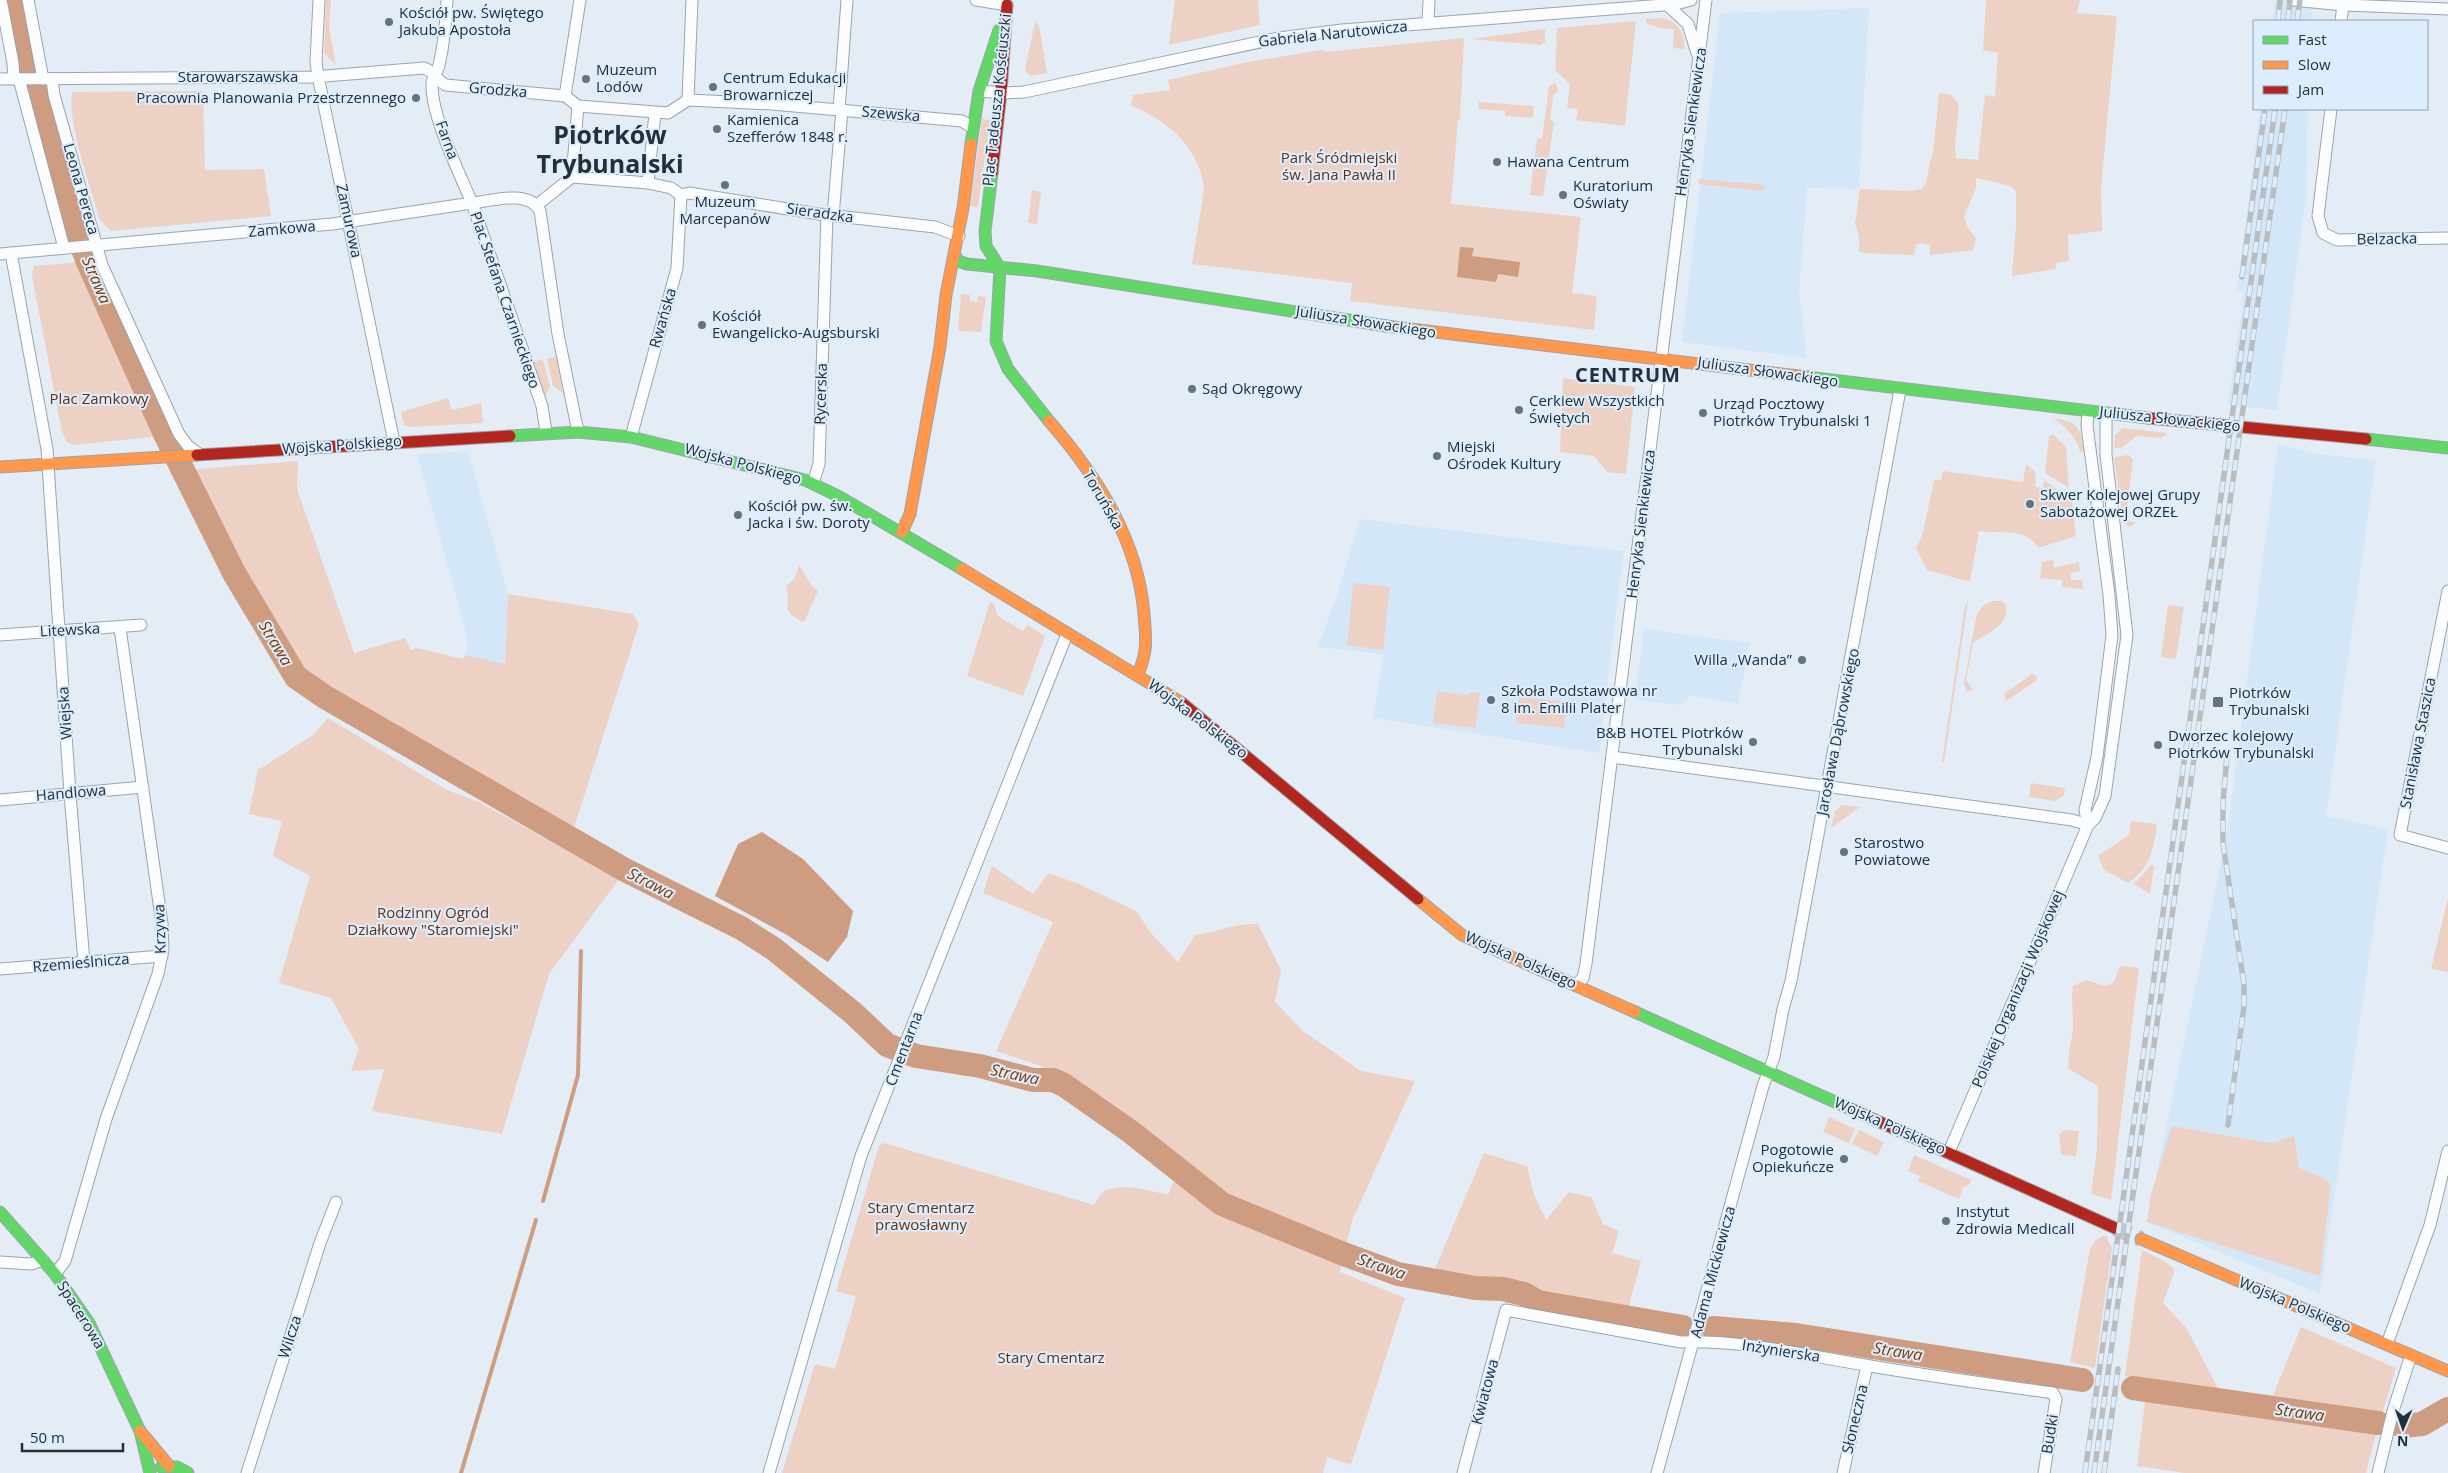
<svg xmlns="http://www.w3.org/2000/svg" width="2448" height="1473" font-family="'Open Sans',sans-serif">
<rect width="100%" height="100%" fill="#e4edf5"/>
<g fill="#d4e7f9">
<polygon points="2275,0 2313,0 2311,21 2272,21"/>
<polygon points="1869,8 1859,189 1807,188 1799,293 1807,358 1682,342 1720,13"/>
<polygon points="2260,109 2308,109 2306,198 2277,410 2228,405 2244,293 2237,289"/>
<polygon points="2278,444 2318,454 2376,460 2326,816 2388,829 2320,1294 2147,1222 2227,833"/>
<polygon points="468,451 508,594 505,664 465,655 468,640 417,454"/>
<polygon points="1360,519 1624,551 1599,753 1373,718 1384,654 1318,647 1337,596"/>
<polygon points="1644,629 1750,643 1738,704 1690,695 1680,705 1635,700"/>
</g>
<g fill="#ecd1c4">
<polygon points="326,0 331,0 329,28 336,65 324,53"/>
<polygon points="1175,0 1258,0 1260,25 1169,45"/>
<path d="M1986,0h94l-3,13 40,3 -16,173 1,42 -34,4 1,26 -13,2v6l-44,7 4,-50v-35l-5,-5 -35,-8v10l-12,29 3,9 9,13 -3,11 -43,5v-10l-9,-2 -5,2 -2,10 -52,-2 -3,-2v-15l-4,-12 5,-35 49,2 13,-2c8,-10 5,-24 11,-35l6,-61 11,1 9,10 -4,43 1,11 22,2 7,-65 10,2 3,-44 -15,-3z"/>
<path d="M1663,18c16,5 22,15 21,31l-11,-1 1,-19 -15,-1 -13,-5v-4z"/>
<polygon points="1636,21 1625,126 1576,120 1578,109 1567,108 1570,84 1555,70 1557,28"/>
<polygon points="1035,22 1039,26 1047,73 1030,76 1025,70"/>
<polygon points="1545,29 1545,42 1540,45 1471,39"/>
<path d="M1464,38l-4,82h-2l-7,84 130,13 -9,76 25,3 -3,34 -244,-29 2,-18 -160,-19 12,-74c-3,-41 -36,-70 -73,-84l2,-11 37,-5 -2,-10 80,-18 73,-12 5,2z"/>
<polygon points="1555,83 1559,90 1553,96 1550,118 1554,123 1543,196 1530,195 1537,138 1542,139 1549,86"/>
<polygon points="42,91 49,91 87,231 83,232"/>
<path d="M203,91l2,79 59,-1 7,47 -160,15 -11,-11c-9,-32 -33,-97 -28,-128z"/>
<polygon points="1479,102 1534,106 1533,118 1505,116 1505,111 1478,109"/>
<polygon points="982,119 990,120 978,207 970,206"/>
<polygon points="1699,179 1766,185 1762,191 1698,184"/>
<polygon points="1032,190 1041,192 1037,224 1028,223"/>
<polygon points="96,260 175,435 172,435 90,261"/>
<polygon points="81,262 90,282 162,436 73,445 67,442 62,432 32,276 34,266"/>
<polygon points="961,294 970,295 970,301 977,302 978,296 986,297 981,332 960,331 958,329"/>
<polygon points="556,356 563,393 553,386 547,359"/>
<polygon points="543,359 550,387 545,396 533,362"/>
<polygon points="1563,378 1635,387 1626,474 1607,472 1594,456 1560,452"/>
<polygon points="448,398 452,410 481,403 483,423 410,427 404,425 401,412"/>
<path d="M2053,418c24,4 29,9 31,34h-4c-1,-12 -16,-27 -27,-34z"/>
<polygon points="2123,428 2167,433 2162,438 2137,436 2121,448 2114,448 2115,435"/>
<polygon points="2053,434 2066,447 2069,488 2045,473 2049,437"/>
<polygon points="2129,455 2133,460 2125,521 2136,522 2130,527 2123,522 2114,457"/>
<polygon points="298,461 297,489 354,653 405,638 411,650 417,648 463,659 465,655 505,664 508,594 633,614 639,624 572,834 436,759 311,683 242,581 189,478 197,469"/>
<path d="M2026,464l10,8 -1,15 8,1 1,-8 28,21 4,35 -38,12c-12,-22 -39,-13 -59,-17l-9,51 -43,-12 -11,-21 7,-16 11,-53h7l2,-9 80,11z"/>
<polygon points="2053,560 2054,568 2079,562 2080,571 2071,573 2071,580 2082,580 2083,589 2062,587 2062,580 2040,578 2042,562"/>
<path d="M799,565l13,21 6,5 -14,31c-26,-11 -12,-16 -18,-36l9,-8z"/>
<polygon points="1353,583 1390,587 1383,650 1347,645"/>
<polygon points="1968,600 1944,762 1942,762 1965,606"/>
<path d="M1993,601h8l5,4c4,20 -19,28 -33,38l-7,37 7,10 -6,2 -3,-8 13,-71 7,-8z"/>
<polygon points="990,602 994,604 998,616 1023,631 1028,625 1045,636 1023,696 967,676"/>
<polygon points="2168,605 2184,607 2176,659 2161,657"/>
<polygon points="2032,674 2036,676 2037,680 2006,701 2004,694"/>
<polygon points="1437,691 1469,695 1469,692 1480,693 1475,728 1433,723"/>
<polygon points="1519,697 1567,702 1564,728 1516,723"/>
<polygon points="328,718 447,790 477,801 619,879 549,974 502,1134 372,1111 384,1069 351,1071 359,1049 331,998 279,983 310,876 273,856 282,821 249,814 258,770 313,735"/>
<polygon points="2031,783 2065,788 2064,795 2055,801 2029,797"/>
<polygon points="1842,805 1860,807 1831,828 1835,811"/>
<path d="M2131,821l26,3c-3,24 -7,45 -29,59l-24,-13 -6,-14 31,-21z"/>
<polygon points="2151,865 2154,866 2150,894 2134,884"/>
<path d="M992,866l41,28 16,-21 32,12 55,26 16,23 26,28 17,-27c22,-3 41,-12 63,-11l23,46 -6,32 28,29 58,40 54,10 -63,140 -12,51 65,26 -54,167 -24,-8 -4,16h-541l33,-109 20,5 21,-72 -20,-6 43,-145 5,-3 7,2 203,60c2,-3 4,-8 6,-10 15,-15 51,-4 68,0l15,-36 -68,-52 -74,-41 -45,-15 57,-129 -70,-29z"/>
<polygon points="2448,898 2448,972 2431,969"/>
<path d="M2120,966l19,2 -28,232 -20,-6 6,-45 1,-63 -29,-17c-3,-16 5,-31 4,-47 0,-13 -2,-23 0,-36l13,-6 19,6 9,-4z"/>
<polygon points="1829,1117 1855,1129 1849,1143 1823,1132"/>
<polygon points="2172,1126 2271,1143 2294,1136 2299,1168 2321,1177 2331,1184 2320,1276 2147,1222 2151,1194"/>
<polygon points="1859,1130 1884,1142 1877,1156 1852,1144"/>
<polygon points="2066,1130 2079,1131 2076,1156 2061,1155 2059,1134"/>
<polygon points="1484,1153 1527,1166 1534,1195 1546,1220 1569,1192 1591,1197 1603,1224 1619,1231 1612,1253 1641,1261 1628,1309 1434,1271"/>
<polygon points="1914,1155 1971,1180 1969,1185 1963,1187 1959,1199 1918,1181 1920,1176 1908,1171"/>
<path d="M2106,1236l6,12 -17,120 -25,-6 20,-113c4,-7 7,-12 16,-13z"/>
<polygon points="2142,1250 2164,1261 2175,1270 2163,1303 2187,1329 2221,1394 2125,1376"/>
<polygon points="2301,1327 2396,1368 2381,1417 2271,1400"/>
<polygon points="2146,1394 2378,1426 2366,1473 2185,1473 2137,1466"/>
</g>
<g fill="#ce9c80">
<polygon points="1460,247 1474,248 1472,256 1520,262 1518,277 1498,274 1496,282 1457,277"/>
<polygon points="762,832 803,859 853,911 847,937 828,962 787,935 715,896 738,844"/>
</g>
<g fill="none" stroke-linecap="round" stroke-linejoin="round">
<g stroke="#ce9c80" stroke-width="4">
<polyline points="543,1201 578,1075 581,951"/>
<polyline points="461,1473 536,1220"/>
</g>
<g stroke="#ce9c80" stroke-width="24">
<polyline points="15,0 24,52 76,232 88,262 166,436 234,573 296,677 325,697 625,870 741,928 774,949 801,971 852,1012 887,1045 916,1056 980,1066 1033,1080 1053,1080 1064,1085 1131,1132 1222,1204 1341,1253 1398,1274 1475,1288 1503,1289 1524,1294 1538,1302 1683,1327"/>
<polyline points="1713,1328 1796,1335 2082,1380"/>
<polyline points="2133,1388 2378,1423"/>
<polyline points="2402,1426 2422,1424 2448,1409"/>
</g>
<polyline stroke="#bec7d0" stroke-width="16" stroke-dasharray="16 8" stroke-linecap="butt" points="2115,1228 2141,1239"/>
<g stroke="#9ba4ac" stroke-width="13">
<g id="street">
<polyline points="1,0 13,63 14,79"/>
<polyline points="28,0 43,79"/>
<polyline points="319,0 316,62 318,76 394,442"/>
<polyline points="976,0 1007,5"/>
<polyline points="2293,0 2343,5 2448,9"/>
<polyline points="1666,4 1688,24 1697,53"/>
<polyline points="2341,21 2343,5"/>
<polyline points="1428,23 1429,0"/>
<path d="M0,79l313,-2 111,-9c10,3 13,13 22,17l119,11"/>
<polyline points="19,79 64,248"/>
<polyline points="52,79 54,95 102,265 179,434 188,446 199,454"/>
<polyline points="979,91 1005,93 1024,92 1279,38 1342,30 1676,4 1691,0"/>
<polyline points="565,96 578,106 668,113 688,100"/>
<polyline points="565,96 580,0"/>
<polyline points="688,100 772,104 962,121 973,128"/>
<polyline points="688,100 692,0"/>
<polyline points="2331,109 2318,216 2323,233 2337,240 2448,238"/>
<polyline points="839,110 847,0"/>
<polyline points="655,113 648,183 671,188 681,195"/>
<polyline points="572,177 578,106"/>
<polyline points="681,195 689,193 819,214 935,227 959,236"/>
<polyline points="537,205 572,177 648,183"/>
<polyline points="833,216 842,110"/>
<polyline points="11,253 47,449 70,794 84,962"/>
<path d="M0,254l332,-30 140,-21c-13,-31 -41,-87 -40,-120 1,-7 6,-12 7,-18 5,-21 7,-43 8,-65"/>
<polyline points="2088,411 2087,426 2109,595 2112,635 2097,757 2085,810 2088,825"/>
<path d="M546,432l-4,-26 -70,-203c19,-2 57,-14 68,8l18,123 20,98"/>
<polyline points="631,437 677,268 681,195"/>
<polyline points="813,483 819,464 827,215"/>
<polyline points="2448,591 2400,835 2448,848"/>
<polyline points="0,635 141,625"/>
<polyline points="1612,757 2072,820 2088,825"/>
<polyline points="0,800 143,787"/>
<polyline points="0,969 162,956"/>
<polyline points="1576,985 1583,978 1586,964 1706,0"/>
<polyline points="1949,1152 2088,825 2095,818 2105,796 2127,635 2106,455 2106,413"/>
<polyline points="0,1262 31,1264 43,1260"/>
<polyline points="55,1274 65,1261 106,1119 158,974 163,949 162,924 120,628"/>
<polyline points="2387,1344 2430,1225 2448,1151"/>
<polyline points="247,1473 320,1243 336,1202"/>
<polyline points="769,1473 861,1156 1067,634"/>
<path d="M1463,1473l43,-163 175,32c62,-2 123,13 184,23 62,11 125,19 188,28l3,6 -12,74"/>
<polyline points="1657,1473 1763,1086 1774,1057 1783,1009 1791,981 1900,390"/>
<polyline points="1843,1473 1867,1366"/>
<polyline points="2378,1473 2393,1411 2411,1355"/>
</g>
</g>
<g stroke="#9ba4ac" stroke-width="13">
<g id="fast">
<polyline points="971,144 979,91 999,30"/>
<polyline points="992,173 985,231 986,246 1000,268 996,341 1008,369 1049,421"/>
<polyline points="955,255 958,261 967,264 1037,271 1386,326"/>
<polyline points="1807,377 2148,418"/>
<polyline points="510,436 578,432 631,437 805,480 840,497 962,569"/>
<polyline points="2366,439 2448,448"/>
<polyline points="1635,1012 1853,1110"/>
<polyline points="0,1212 55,1274 89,1323 140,1431 150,1473"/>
<polyline points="161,1467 177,1467 188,1473"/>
</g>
</g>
<g stroke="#9ba4ac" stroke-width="13">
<g id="slow">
<polyline points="1386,326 1807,377"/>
<path d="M1049,421c48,55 89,119 95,193 2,25 4,37 -6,60"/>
<polyline points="0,467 197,455"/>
<polyline points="902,532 910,514 940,347 946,295 963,208 971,144"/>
<polyline points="962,569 1182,703"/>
<polyline points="1418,899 1462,935 1635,1012"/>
<polyline points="2141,1239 2448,1371"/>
<polyline points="140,1431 169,1466"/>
</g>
</g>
<g stroke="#9ba4ac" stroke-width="13">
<g id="jam">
<polyline points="992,173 1001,93 1007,5"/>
<polyline points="2148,418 2366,439"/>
<polyline points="197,455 510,436"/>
<polyline points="1182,703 1418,899"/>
<polyline points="1853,1110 2115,1228"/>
</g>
</g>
<use href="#street" stroke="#fbfcfe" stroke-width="11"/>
<use href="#fast" stroke="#63d668" stroke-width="11"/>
<use href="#slow" stroke="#ff974d" stroke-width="11"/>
<use href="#jam" stroke="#b3261e" stroke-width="11"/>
<g stroke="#babdc0" stroke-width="5.5">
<g id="rail">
<polyline points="2278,21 2280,0"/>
<polyline points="2288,21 2290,0"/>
<polyline points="2297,21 2300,0"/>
<polyline points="2242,277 2265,109"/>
<polyline points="2227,755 2223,803 2223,843 2244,985 2244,1006 2228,1125"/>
<polyline points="2085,1473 2275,109"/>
<polyline points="2094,1473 2285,109"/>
<polyline points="2104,1473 2118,1369"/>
</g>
</g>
<use href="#rail" stroke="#dcedfd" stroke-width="4" stroke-dasharray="11" stroke-linecap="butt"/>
</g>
<g fill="#67727b" stroke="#dcedfd" stroke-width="2">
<circle cx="389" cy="22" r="5"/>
<circle cx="586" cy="79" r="5"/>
<circle cx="713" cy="87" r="5"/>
<circle cx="416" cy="98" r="5"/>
<circle cx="717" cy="129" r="5"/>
<circle cx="1497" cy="162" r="5"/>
<circle cx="725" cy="185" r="5"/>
<circle cx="1563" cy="195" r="5"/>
<circle cx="702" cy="325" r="5"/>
<circle cx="1192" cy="389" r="5"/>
<circle cx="1519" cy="410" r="5"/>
<circle cx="1703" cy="413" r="5"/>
<circle cx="1437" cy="456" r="5"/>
<circle cx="2030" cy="504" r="5"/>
<circle cx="738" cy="515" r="5"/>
<circle cx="1802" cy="660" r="5"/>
<circle cx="1491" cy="700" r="5"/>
<rect x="2212" y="696" width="12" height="12" rx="2.5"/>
<circle cx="1753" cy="742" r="5"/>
<circle cx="2158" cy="745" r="5"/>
<circle cx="1844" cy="852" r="5"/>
<circle cx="1844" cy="1159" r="5"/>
<circle cx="1946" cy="1221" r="5"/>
</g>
<g text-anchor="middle" stroke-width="4" stroke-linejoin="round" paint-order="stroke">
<g font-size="15" fill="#242f3a" stroke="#dcedfd" text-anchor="start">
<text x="399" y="18">Kościół pw. Świętego<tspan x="399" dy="17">Jakuba Apostoła</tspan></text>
<text x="596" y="75">Muzeum<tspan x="596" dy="17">Lodów</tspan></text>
<text x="723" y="83">Centrum Edukacji<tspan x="723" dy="17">Browarniczej</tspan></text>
<text x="406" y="103" text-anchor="end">Pracownia Planowania Przestrzennego</text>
<text x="727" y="125">Kamienica<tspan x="727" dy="17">Szefferów 1848 r.</tspan></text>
<text x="1507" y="167">Hawana Centrum</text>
<text x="1573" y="191">Kuratorium<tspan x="1573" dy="17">Oświaty</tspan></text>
<text x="725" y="207" text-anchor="middle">Muzeum<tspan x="725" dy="17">Marcepanów</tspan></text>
<text x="712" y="321">Kościół<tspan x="712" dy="17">Ewangelicko-Augsburski</tspan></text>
<text x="1202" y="394">Sąd Okręgowy</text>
<text x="1529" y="406">Cerkiew Wszystkich<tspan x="1529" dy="17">Świętych</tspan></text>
<text x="1713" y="409">Urząd Pocztowy<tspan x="1713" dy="17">Piotrków Trybunalski 1</tspan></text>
<text x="1447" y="452">Miejski<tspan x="1447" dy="17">Ośrodek Kultury</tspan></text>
<text x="2040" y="500">Skwer Kolejowej Grupy<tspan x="2040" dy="17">Sabotażowej ORZEŁ</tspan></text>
<text x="748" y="511">Kościół pw. św.<tspan x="748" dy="17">Jacka i św. Doroty</tspan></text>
<text x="1792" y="665" text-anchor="end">Willa „Wanda”</text>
<text x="1501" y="696">Szkoła Podstawowa nr<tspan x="1501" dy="17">8 im. Emilii Plater</tspan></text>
<text x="2229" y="698">Piotrków<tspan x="2229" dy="17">Trybunalski</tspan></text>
<text x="1743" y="738" text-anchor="end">B&amp;B HOTEL Piotrków<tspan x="1743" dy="17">Trybunalski</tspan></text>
<text x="2168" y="741">Dworzec kolejowy<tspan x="2168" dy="17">Piotrków Trybunalski</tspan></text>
<text x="1854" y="848">Starostwo<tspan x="1854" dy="17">Powiatowe</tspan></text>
<text x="1834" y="1155" text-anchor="end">Pogotowie<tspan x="1834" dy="17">Opiekuńcze</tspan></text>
<text x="1956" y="1217">Instytut<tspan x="1956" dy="17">Zdrowia Medicall</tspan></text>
</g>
<g font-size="15" fill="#242f3a" stroke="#dcedfd">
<text transform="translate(1333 34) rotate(-6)" y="5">Gabriela Narutowicza</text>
<text x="238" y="82">Starowarszawska</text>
<text transform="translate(498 90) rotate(5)" y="5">Grodzka</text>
<text transform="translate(997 100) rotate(-84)" y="5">Plac Tadeusza Kościuszki</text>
<text transform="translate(891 114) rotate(5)" y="5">Szewska</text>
<text transform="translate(1691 122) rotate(-82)" y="5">Henryka Sienkiewicza</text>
<text transform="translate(447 140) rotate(70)" y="5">Farna</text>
<text transform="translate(81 189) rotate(74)" y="5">Leona Pereca</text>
<text transform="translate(820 213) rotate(8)" y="5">Sieradzka</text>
<text transform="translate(349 221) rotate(78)" y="5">Zamurowa</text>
<text transform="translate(282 229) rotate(-5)" y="5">Zamkowa</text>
<text transform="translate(2387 239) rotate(-1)" y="5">Belzacka</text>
<text transform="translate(505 300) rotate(71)" y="5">Plac Stefana Czarnieckiego</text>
<text transform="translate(663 318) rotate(-74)" y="5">Rwańska</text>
<text transform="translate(1366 322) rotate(9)" y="5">Juliusza Słowackiego</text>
<text transform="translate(1768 372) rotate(8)" y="5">Juliusza Słowackiego</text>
<text transform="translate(821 394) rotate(-88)" y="5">Rycerska</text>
<text transform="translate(2170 419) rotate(6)" y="5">Juliusza Słowackiego</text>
<text transform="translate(342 445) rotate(-4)" y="5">Wojska Polskiego</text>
<text transform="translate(743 464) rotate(15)" y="5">Wojska Polskiego</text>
<text transform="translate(1103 500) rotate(60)" y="5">Toruńska</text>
<text transform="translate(1641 524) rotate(-83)" y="5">Henryka Sienkiewicza</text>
<text transform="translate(70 630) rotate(-3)" y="5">Litewska</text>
<text transform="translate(65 713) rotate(-94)" y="5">Wiejska</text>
<text transform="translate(1198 719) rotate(37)" y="5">Wojska Polskiego</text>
<text transform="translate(1838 732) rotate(-79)" y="5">Jarosława Dąbrowskiego</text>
<text transform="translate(2418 743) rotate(-79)" y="5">Stanisława Staszica</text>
<text transform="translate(71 793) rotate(-5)" y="5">Handlowa</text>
<text transform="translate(160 929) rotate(-92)" y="5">Krzywa</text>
<text transform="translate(1521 960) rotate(24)" y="5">Wojska Polskiego</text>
<text transform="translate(81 963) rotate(-5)" y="5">Rzemieślnicza</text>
<text transform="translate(2018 989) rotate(-67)" y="5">Polskiej Organizacji Wojskowej</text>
<text transform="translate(904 1049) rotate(-69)" y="5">Cmentarna</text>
<text transform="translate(1890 1126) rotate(24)" y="5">Wojska Polskiego</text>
<text transform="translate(1713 1272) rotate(-75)" y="5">Adama Mickiewicza</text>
<text transform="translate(2295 1305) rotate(23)" y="5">Wojska Polskiego</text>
<text transform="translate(81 1315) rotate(58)" y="5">Spacerowa</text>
<text transform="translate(290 1337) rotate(-72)" y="5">Wilcza</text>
<text transform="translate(1781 1351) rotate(9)" y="5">Inżynierska</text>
<text transform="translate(1485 1392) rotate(-75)" y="5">Kwiatowa</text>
<text transform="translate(1855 1419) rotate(-77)" y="5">Słoneczna</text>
<text transform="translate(2050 1434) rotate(-81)" y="5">Budki</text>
</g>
<g font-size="15" fill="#633011" stroke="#dcedfd">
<text x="1339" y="163">Park Śródmiejski<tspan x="1339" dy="17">św. Jana Pawła II</tspan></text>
<text x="99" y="404">Plac Zamkowy</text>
<text x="433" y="918">Rodzinny Ogród<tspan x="433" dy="17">Działkowy "Staromiejski"</tspan></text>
<text x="921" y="1213">Stary Cmentarz<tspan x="921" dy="17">prawosławny</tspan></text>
<text x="1051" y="1363">Stary Cmentarz</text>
</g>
<g font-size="16" font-style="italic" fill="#7f3803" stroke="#dcedfd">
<text transform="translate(97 280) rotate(67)" y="6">Strawa</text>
<text transform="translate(276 643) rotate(59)" y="6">Strawa</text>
<text transform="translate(651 883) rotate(27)" y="6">Strawa</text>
<text transform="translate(1015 1074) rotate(12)" y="6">Strawa</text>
<text transform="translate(1382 1266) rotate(19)" y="6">Strawa</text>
<text transform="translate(1898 1351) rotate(9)" y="6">Strawa</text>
<text transform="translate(2300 1412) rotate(8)" y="6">Strawa</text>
</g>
<g font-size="20" font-weight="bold" letter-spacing="1" fill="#242f3a" stroke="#dcedfd">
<text x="1628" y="382">CENTRUM</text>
</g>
<g font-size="25" font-weight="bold" fill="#242f3a" stroke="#dcedfd">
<text x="610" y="144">Piotrków<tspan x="610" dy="29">Trybunalski</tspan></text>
</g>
</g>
<rect x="2253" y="20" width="175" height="90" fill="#dcedfd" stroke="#92a1af"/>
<rect x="2263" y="36" width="25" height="8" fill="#63d668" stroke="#92a1af"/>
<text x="2298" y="45" font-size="15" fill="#242f3a">Fast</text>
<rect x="2263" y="61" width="25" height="8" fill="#ff974d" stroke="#92a1af"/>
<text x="2298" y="70" font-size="15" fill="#242f3a">Slow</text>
<rect x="2263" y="86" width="25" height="8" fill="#b3261e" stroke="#92a1af"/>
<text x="2298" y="95" font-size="15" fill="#242f3a">Jam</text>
<g transform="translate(2403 1428) rotate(182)" stroke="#dcedfd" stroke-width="4" paint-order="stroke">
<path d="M0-4L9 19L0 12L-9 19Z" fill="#242f3a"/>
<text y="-8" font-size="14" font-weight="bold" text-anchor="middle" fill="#242f3a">N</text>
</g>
<path d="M22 1443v8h101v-8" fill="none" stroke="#242f3a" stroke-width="2.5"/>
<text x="30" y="1443" font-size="15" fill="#242f3a" stroke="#dcedfd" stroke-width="4" paint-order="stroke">50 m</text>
</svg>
